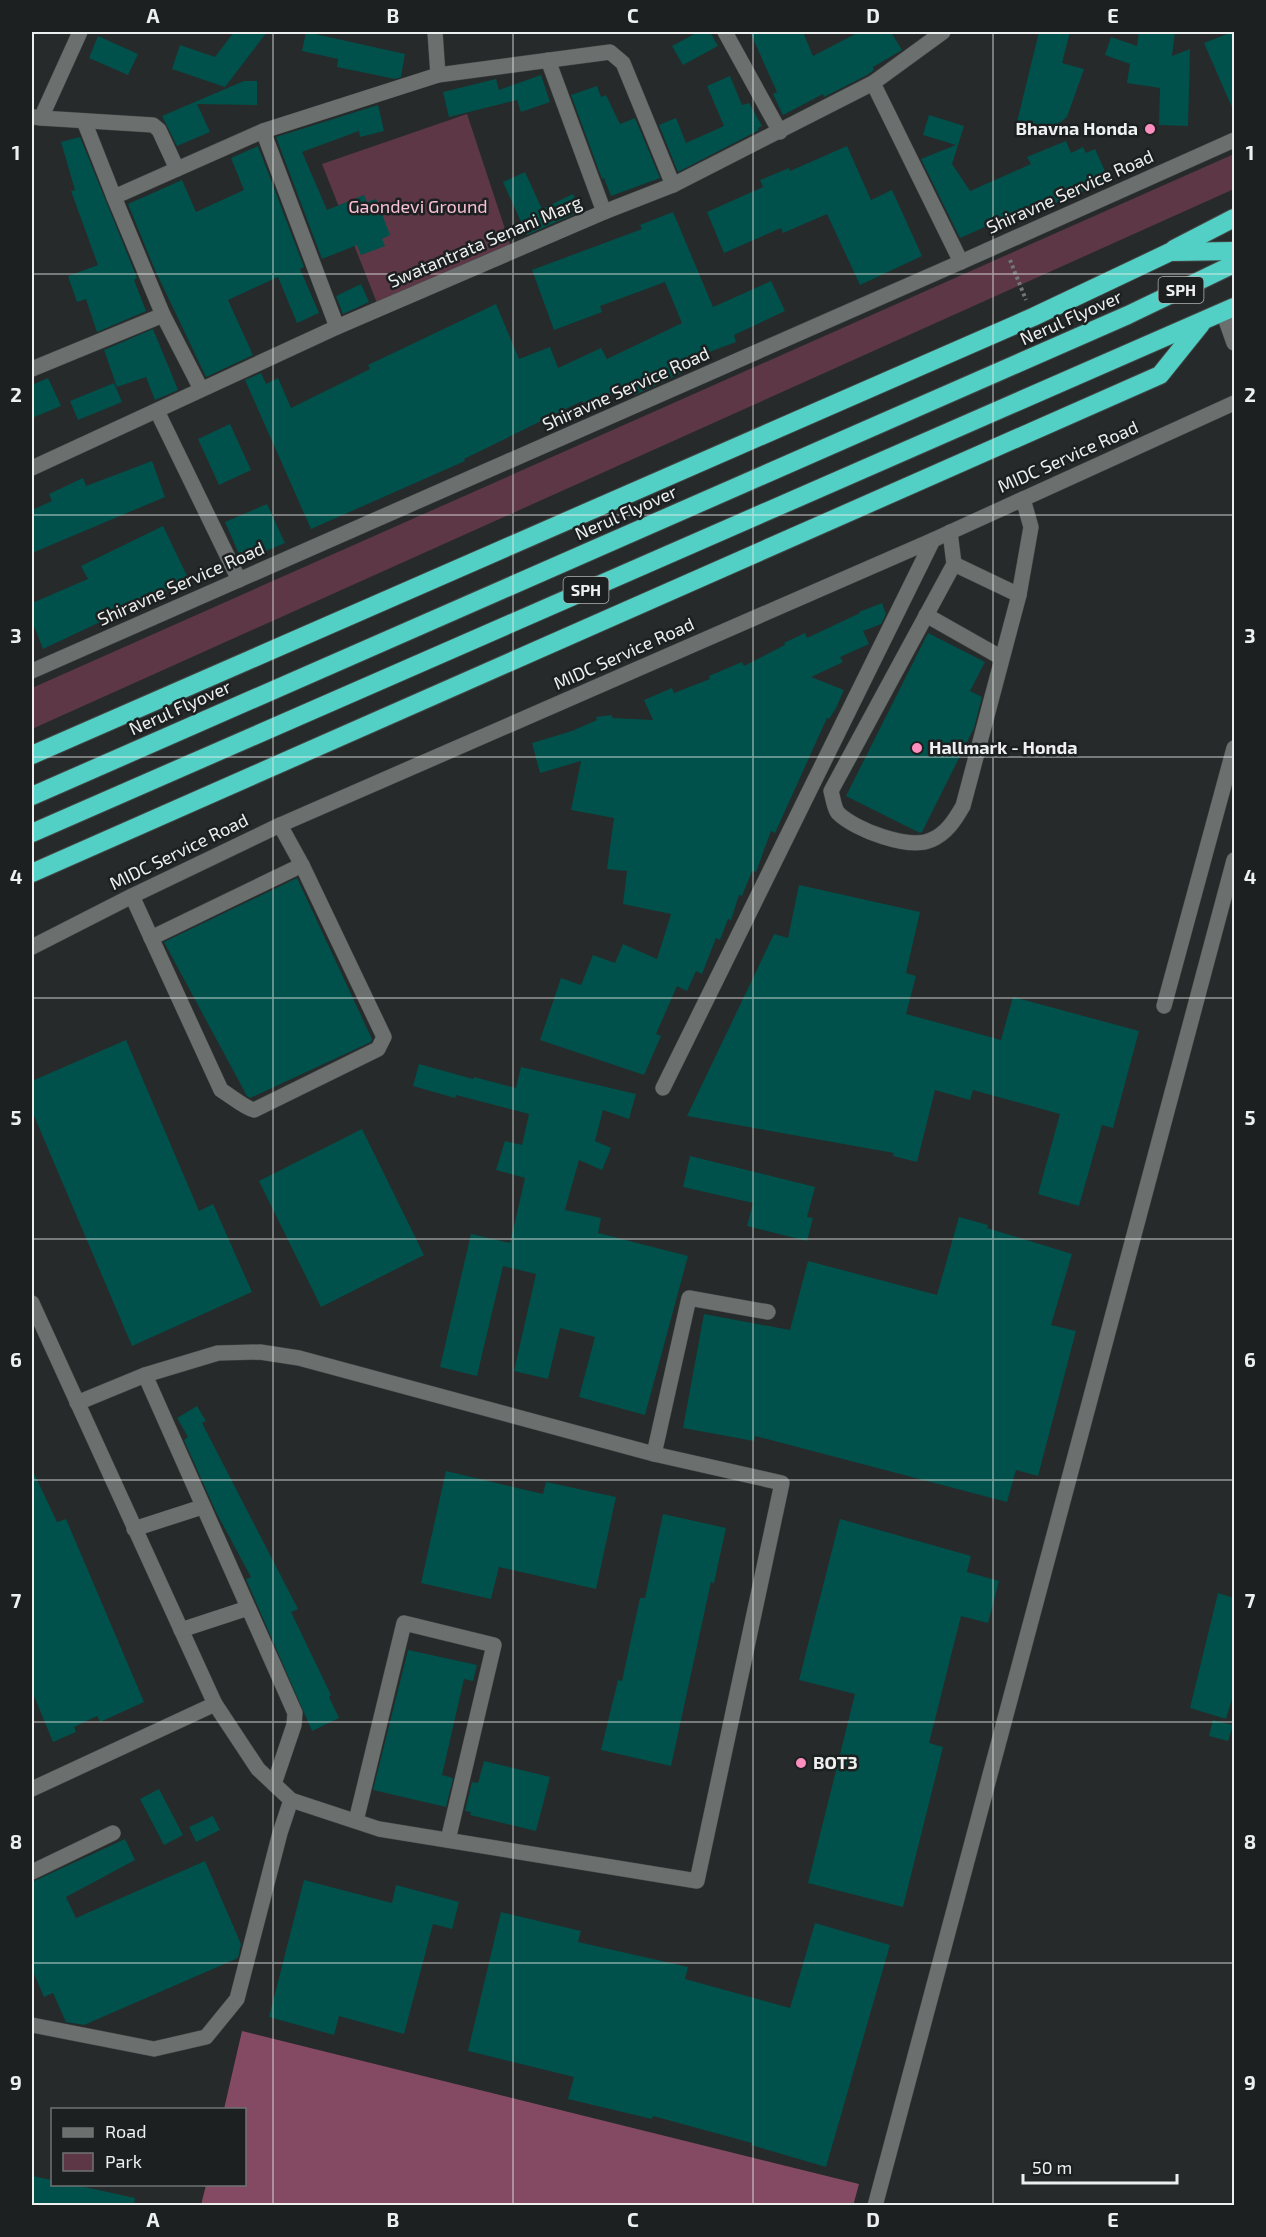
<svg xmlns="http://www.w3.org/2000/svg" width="1266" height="2237" font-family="'Exo 2',sans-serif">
<rect width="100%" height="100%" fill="#262a2a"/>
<g fill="#5d3746">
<polygon points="467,114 511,247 377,303 322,164"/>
<polygon points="1234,154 1234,189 32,729 32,688"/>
</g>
<polygon fill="#854a63" points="242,2031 859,2184 853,2206 201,2205 206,2185 244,2184 244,2110 224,2109"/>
<g fill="#00514b">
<polygon points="234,32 267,32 225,87 172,69 180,45 215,57"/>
<polygon points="306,32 405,54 401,77 395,79 337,67 338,59 302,51"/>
<polygon points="698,32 710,32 718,46 683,65 672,46"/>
<polygon points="750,32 803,32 813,56 859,32 891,32 902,50 873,67 874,70 867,75 824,97 823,94 783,115 773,94 777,92"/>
<polygon points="1039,32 1070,32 1062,63 1084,69 1067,117 1058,124 1063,135 1017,122"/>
<polygon points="1139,32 1175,32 1172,56 1190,49 1188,126 1159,125 1160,88 1127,83 1130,64 1105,55 1111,37 1137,46"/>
<polygon points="1232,32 1234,32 1234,112 1204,43"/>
<polygon points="98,36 138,54 128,75 89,58"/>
<polygon points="541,75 550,102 521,112 517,100 449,117 443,92 496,79 499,90"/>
<polygon points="730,76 742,105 749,103 762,126 758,128 759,130 678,172 659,125 676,118 686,143 724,126 707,86"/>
<polygon points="244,81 257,81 257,105 197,104 210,132 177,146 162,116"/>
<polygon points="597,86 601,97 606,95 620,124 635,118 660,178 611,196 604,178 602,179 571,95"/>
<polygon points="378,105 384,131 360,137 359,131 302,152 327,210 364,195 367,202 376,199 390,235 382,239 385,246 361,255 357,245 322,259 276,137"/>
<polygon points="929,115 964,126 952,164 970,191 1031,164 1027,157 1066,141 1071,153 1083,147 1086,153 1095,149 1109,180 1049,206 1046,200 960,238 921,159 956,145 923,135"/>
<polygon points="80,137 137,278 134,280 146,311 97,332 86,299 77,302 68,276 98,265 71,191 75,190 61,142"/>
<polygon points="258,146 304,267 300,269 319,313 297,323 278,277 228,300 253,355 206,377 155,270 128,204 182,180 196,212 244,190 231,158"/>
<polygon points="847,146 871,200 892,190 922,256 860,285 827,214 783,233 781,228 724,253 707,212 763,187 760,180 789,168 790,171"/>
<polygon points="525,172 542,209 573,194 581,211 527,235 503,182"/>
<polygon points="673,212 713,307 771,281 785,311 734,335 736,342 680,363 684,372 650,388 635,395 630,385 598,400 596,397 583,403 582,401 464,459 465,461 311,529 245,380 261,373 266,384 278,378 291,408 370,369 368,365 496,304 519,359 550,347 558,368 601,348 607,359 682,323 665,282 600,306 602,312 554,330 532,270 642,229 640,225"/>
<polygon points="361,284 369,302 343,314 336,296"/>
<polygon points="153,329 178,390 155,400 146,377 117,387 104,350"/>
<polygon points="48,378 61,406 32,418 32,385"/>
<polygon points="114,383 122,402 78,420 70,401"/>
<polygon points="230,424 251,470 219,485 198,439"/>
<polygon points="152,461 165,497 32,553 32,510 52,501 49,494 83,478 86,486"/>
<polygon points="267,504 285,543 242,561 225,522"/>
<polygon points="163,526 189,580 43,649 32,621 32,603 88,579 81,566"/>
<polygon points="882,603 886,614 881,624 863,631 869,644 840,657 843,662 811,677 844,690 836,708 829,719 827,718 775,833 771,831 756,872 752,871 742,896 739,895 731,920 728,919 720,940 716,938 702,974 696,971 687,991 677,986 656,1034 661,1036 644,1075 540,1040 561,978 581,985 593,955 615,963 623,944 657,959 671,914 623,904 627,871 607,869 614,818 571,810 581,761 540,773 532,743 572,731 597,720 596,717 612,715 612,718 653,720 644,700 672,688 674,693 710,679 709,676 742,662 744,666 785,645 784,643 805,633 807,638 860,613 859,612"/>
<polygon points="928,633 985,662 970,691 982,697 974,728 922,832 920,833 846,796"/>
<polygon points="297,878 372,1039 371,1042 250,1098 247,1096 164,942"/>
<polygon points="799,885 920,912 906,973 916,976 906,1014 1001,1040 1013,997 1139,1031 1113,1128 1102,1125 1079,1206 1038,1194 1060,1114 973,1090 970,1100 935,1090 917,1162 893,1156 894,1153 687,1116 774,934 788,938"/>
<polygon points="126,1040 199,1211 213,1204 252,1292 132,1346 32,1111 32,1081"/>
<polygon points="419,1064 473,1079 474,1077 516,1088 521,1067 636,1094 629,1119 603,1110 595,1141 611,1148 602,1170 579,1160 565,1210 601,1218 598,1233 688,1256 645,1415 579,1397 595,1337 560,1328 548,1379 514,1371 536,1274 503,1266 477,1376 440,1367 471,1234 510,1243 525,1178 496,1170 505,1141 522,1145 529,1114 456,1095 455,1098 413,1086"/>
<polygon points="362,1129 424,1255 321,1307 259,1181"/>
<polygon points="690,1156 815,1187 807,1217 813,1218 807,1241 747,1226 753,1203 683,1187"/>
<polygon points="959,1217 988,1225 987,1228 1072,1254 1051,1325 1076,1331 1038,1476 1016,1470 1007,1502 755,1436 754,1441 683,1428 704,1314 790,1330 808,1261 937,1295"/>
<polygon points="197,1406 206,1421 202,1423 298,1609 291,1612 331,1695 329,1697 339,1718 312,1731 246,1579 251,1577 216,1512 184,1440 188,1437 177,1418"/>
<polygon points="32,1469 57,1522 66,1519 144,1702 100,1722 97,1716 74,1727 76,1732 53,1742 32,1691"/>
<polygon points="446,1471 543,1494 546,1482 616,1497 596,1589 499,1567 491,1599 421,1583"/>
<polygon points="663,1514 726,1528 714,1583 711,1582 671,1766 601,1750 618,1680 622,1681 640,1598 645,1598"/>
<polygon points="840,1519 971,1556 967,1572 999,1581 988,1623 961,1616 929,1743 943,1747 903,1907 808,1883 855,1694 799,1680"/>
<polygon points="1218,1593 1234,1598 1234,1692 1226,1719 1190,1708"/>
<polygon points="408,1650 477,1665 473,1681 464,1679 442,1775 453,1778 446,1807 373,1790"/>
<polygon points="1213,1720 1233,1725 1228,1741 1209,1736"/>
<polygon points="484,1761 550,1777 536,1831 470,1815 471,1812 465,1811 472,1782 478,1783"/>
<polygon points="159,1789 183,1835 164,1845 140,1799"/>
<polygon points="213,1816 220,1830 196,1842 189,1827"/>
<polygon points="125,1839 135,1860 66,1897 76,1918 205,1861 241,1944 238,1958 84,2025 66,2022 53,1993 44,1997 32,1969 32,1882"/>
<polygon points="304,1880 392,1903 396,1885 459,1902 452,1929 433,1924 404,2034 339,2016 334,2035 269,2017"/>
<polygon points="501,1912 581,1931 578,1942 688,1967 685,1979 790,2008 815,1923 890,1945 826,2167 751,2145 752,2143 653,2116 652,2119 568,2099 574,2077 468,2051"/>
<polygon points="32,2176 52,2180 52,2184 71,2184 135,2198 134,2205 32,2205"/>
</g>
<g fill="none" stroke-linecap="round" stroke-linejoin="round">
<g stroke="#444847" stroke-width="16">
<g id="minor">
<polyline points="435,32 438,75"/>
<polyline points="725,32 780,132"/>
<polyline points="548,60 604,212"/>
<polyline points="873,83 961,262"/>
<polyline points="34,117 41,118 80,32"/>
<polyline points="41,118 153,125 159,130 177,169"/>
<polyline points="84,121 114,197"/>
<polyline points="263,131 337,327"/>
<polyline points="1223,312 1234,343"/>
<polyline points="163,315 201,389"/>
<polyline points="32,369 163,315 114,197 263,131 438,75 610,52 623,63 673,185"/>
<polyline points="157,411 239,580"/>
<polyline points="32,468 337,327 604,212 673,185 873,83 943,32"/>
<path d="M950,532l4,32 -123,227c2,7 3,17 7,22 17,17 71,37 93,27 15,-6 24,-20 32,-34l56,-211 12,-68 -8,-28"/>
<polyline points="954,564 1019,595"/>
<polyline points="926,615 1002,658"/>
<polyline points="32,671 961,262 1234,140"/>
<path d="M132,896l89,194c10,6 24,18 33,20l124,-61 6,-12 -82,-172 -22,-40"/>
<polyline points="151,938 302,865"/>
<polyline points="32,947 132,896 280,825 933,540 1234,403"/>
<polyline points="1164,1006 1234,748"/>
<polyline points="663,1088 933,540"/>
<polyline points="32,1303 215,1704 258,1769 291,1800 379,1829 697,1881 782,1483 654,1454 299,1358 260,1352 218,1353 145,1375 77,1403"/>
<polyline points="145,1375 295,1713 294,1725 274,1784"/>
<polyline points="654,1454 689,1298 768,1312"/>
<polyline points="134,1529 202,1507"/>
<polyline points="181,1630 248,1608"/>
<polyline points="32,1789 215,1704"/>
<polyline points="356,1821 404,1623 494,1645 448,1840"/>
<polyline points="32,1872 113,1833"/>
<polyline points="32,2025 154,2049 206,2037 237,1999 280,1833 291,1800"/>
<polyline points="875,2206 1234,860"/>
</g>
</g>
<g stroke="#444847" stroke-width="20">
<g id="highway">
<polyline points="1174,249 1234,218"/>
<polyline points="32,755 1033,317 1170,252 1234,251"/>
<polyline points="32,796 1128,315 1234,264"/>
<polyline points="32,833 1234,307"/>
<polyline points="32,873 1160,375 1201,324"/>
</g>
</g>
<polyline stroke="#727675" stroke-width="4" stroke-dasharray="3 3" stroke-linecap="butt" points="1010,260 1026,300"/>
<use href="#minor" stroke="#6b6f6e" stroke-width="15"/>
<use href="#highway" stroke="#53d0c5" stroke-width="18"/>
</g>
<path fill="none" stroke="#edf0ef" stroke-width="1.5" stroke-opacity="0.55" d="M273,32v2174M513,32v2174M753,32v2174M993,32v2174M32,274h1202M32,515h1202M32,757h1202M32,998h1202M32,1239h1202M32,1480h1202M32,1722h1202M32,1963h1202"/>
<g fill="#fe8ebe" stroke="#1d2020" stroke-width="2">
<circle cx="1150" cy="129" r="6"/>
<circle cx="917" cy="748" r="6"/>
<circle cx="801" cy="1763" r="6"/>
</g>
<g text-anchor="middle" stroke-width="5" stroke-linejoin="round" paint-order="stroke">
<g fill="#1d2020" stroke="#afb2b1" stroke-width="1.5">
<rect x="1158.5" y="277" width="45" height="26" rx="4.5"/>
<rect x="563.5" y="577" width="45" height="26" rx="4.5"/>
</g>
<g font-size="16" font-weight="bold" fill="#edf0ef">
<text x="1181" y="296">SPH</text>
<text x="586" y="596">SPH</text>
</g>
<g font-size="18" font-weight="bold" fill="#edf0ef" stroke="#1d2020" text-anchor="start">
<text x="1138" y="135" text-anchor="end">Bhavna Honda</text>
<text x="929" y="754">Hallmark - Honda</text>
<text x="813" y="1769">BOT3</text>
</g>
<g font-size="18" fill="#edf0ef" stroke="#1d2020">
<text transform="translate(1070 192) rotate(-24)" y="6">Shiravne Service Road</text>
<text transform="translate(485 242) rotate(-23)" y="6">Swatantrata Senani Marg</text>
<text transform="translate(1071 318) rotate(-24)" y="6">Nerul Flyover</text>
<text transform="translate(626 389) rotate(-24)" y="6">Shiravne Service Road</text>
<text transform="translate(1068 457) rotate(-24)" y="6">MIDC Service Road</text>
<text transform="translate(626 513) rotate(-24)" y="6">Nerul Flyover</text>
<text transform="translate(181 584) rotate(-24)" y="6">Shiravne Service Road</text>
<text transform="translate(624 654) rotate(-24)" y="6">MIDC Service Road</text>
<text transform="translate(180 708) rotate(-24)" y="6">Nerul Flyover</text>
<text transform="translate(179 852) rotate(-26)" y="6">MIDC Service Road</text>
</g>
<g font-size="18" fill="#fac2d7" stroke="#1d2020">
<text x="418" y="213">Gaondevi Ground</text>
</g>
</g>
<rect width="1266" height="2237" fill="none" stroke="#1d2020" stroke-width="66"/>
<rect x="51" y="2108" width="195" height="78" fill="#1d2020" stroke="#707373" stroke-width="1.5"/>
<rect x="63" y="2128" width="30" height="9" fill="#6b6f6e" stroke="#707373" stroke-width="1.5"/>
<text x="105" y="2138" font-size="18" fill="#edf0ef">Road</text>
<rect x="63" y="2153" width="30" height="18" fill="#5d3746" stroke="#707373" stroke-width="1.5"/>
<text x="105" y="2168" font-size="18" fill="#edf0ef">Park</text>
<path d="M1023 2174v9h154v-9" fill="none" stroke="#edf0ef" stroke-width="3"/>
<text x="1032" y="2174" font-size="18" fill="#edf0ef" stroke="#1d2020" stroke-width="4.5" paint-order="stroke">50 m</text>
<rect x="33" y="33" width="1200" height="2171" fill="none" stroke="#edf0ef" stroke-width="2"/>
<g font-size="20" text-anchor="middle" font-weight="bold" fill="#edf0ef">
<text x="153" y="23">A</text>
<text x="393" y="23">B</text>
<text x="633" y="23">C</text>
<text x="873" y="23">D</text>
<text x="1113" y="23">E</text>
<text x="16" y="160">1</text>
<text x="1250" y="160">1</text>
<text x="16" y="402">2</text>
<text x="1250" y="402">2</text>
<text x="16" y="643">3</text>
<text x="1250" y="643">3</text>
<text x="16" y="884">4</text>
<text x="1250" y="884">4</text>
<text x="16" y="1125">5</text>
<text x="1250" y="1125">5</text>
<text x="16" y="1367">6</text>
<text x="1250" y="1367">6</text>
<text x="16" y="1608">7</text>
<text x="1250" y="1608">7</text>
<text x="16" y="1849">8</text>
<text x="1250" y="1849">8</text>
<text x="16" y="2090">9</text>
<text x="1250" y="2090">9</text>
<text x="153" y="2227">A</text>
<text x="393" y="2227">B</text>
<text x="633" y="2227">C</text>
<text x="873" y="2227">D</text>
<text x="1113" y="2227">E</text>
</g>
</svg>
